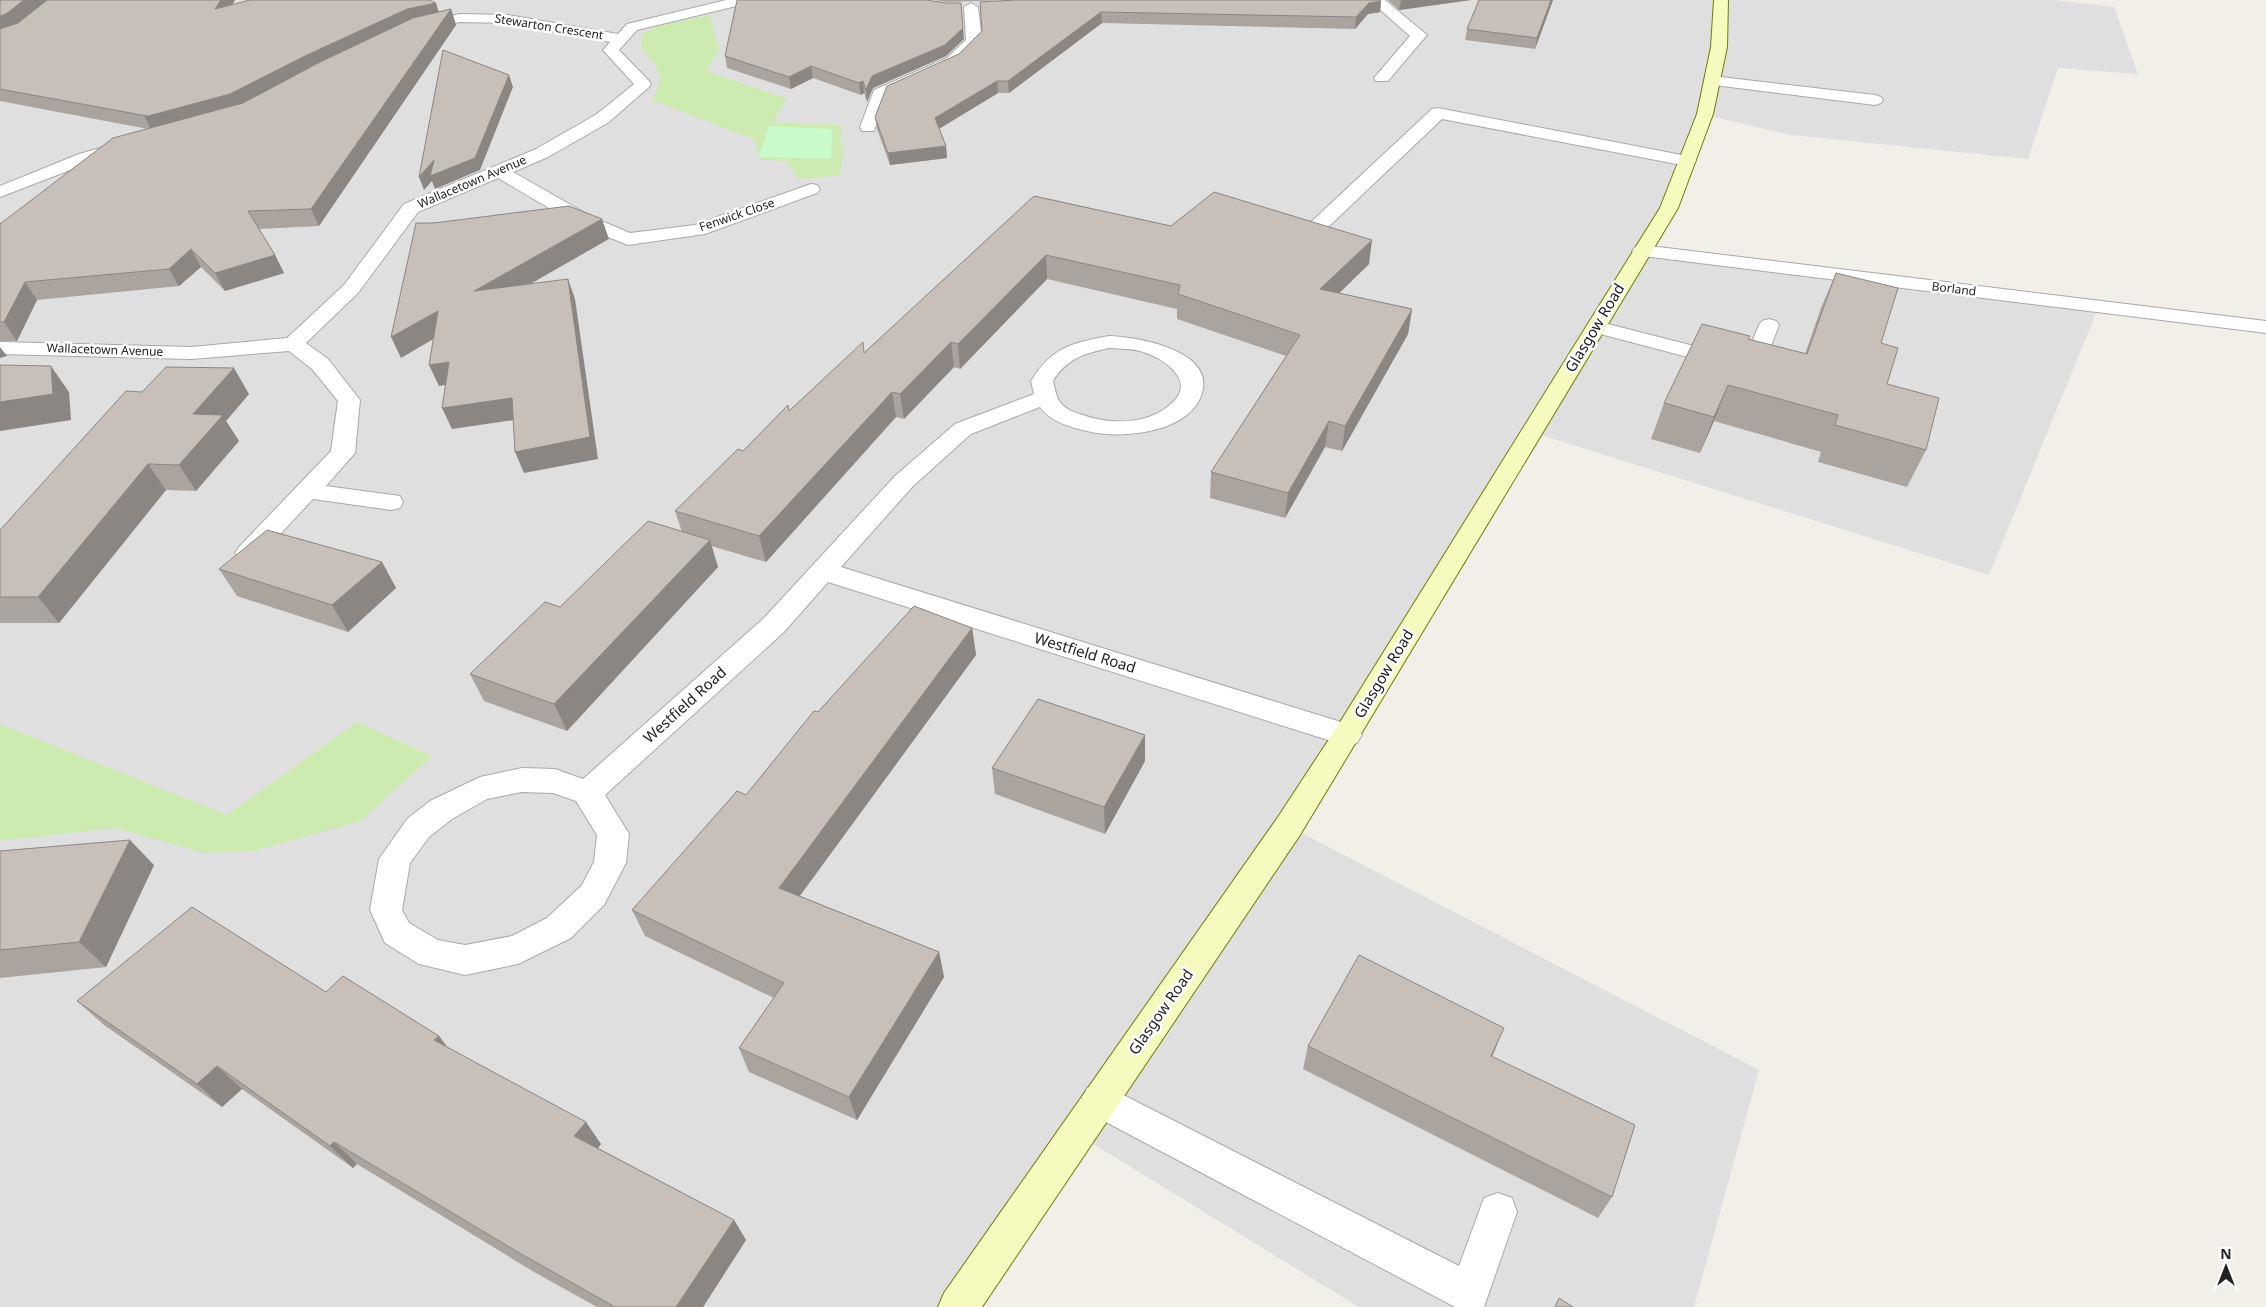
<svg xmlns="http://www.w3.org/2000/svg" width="2266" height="1307" font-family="'Noto Sans',sans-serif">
<rect width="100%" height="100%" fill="#f2efe9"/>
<polygon fill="#e0dfdf" points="0,0 2054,0 2114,7 2138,74 2058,68 2028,159 1791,135 1705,115 1642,250 2099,306 1989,575 1531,432 1290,827 1759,1070 1694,1307 1359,1307 1077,1134 958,1307 0,1307"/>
<g fill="#cdebb0">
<path d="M710,15l9,36 -13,20 81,28 -14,23 67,3 3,32 -4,19 -41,3 -12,-18 -26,-1 -5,-20 -103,-40c24,-43 -20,-37 -9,-67l16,-7z"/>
<polygon points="357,722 432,756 361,821 254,851 203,853 116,828 0,841 0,724 227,815"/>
</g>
<polygon fill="#c8facc" points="769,126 832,129 831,159 759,157"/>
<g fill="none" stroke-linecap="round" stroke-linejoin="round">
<g stroke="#a9a9a9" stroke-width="2">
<g id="street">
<polygon points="726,0 751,0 749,3 637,30 619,50 649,81 651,84 649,87 609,122 548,157 513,172 592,217 630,233 695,225 811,184 817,185 820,189 817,193 705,234 628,245 578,225 498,178 418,212 358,293 306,343 328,359 360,400 355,453 326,486 400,496 403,502 400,508 391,510 313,499 257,559 248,561 239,559 235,553 239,547 331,451 338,401 312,369 289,351 191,359 0,354 0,342 191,347 287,338 344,285 404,204 536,149 597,114 634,84 603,50 610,42 508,23 460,22 419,31 414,30 412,27 414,24 460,14 508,15 618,34 627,24"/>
<polygon points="1369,0 1385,0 1427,35 1388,81 1376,81 1374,78 1410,36"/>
<polygon points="971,3 978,7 982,41 959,64 887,96 874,131 862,131 860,127 874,90 947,58 966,40 964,7"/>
<polygon points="1712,76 1875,95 1881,97 1883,100 1881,103 1875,105 1706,84 1704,81 1706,78"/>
<polygon points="1438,108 1687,156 1693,157 1696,161 1693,165 1687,166 1442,119 1325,230 1318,232 1311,230 1309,226 1311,222 1432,109"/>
<polygon points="125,141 131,142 134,146 131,150 91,162 0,197 0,186 79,154"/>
<polygon points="1642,245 2266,321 2266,333 1635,255 1632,251 1635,247"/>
<polygon points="1769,319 1776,321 1779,325 1763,367 1760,372 1752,374 1589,331 1586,327 1589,323 1596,321 1745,359 1759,325 1762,321"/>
<path d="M1109,336c27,1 101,13 94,53 -8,44 -82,51 -116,42 -17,-4 -36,-9 -47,-24l-69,27 -58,52 -72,81 516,160 5,8 -5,8 -10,3 -519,-164 -44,50 -179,163 24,39 -3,29 -22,42 -33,33 -53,26 -53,11 -46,-11 -34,-21 -15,-33 9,-51 28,-40 23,-18 50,-24 42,-9 33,1 28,10 181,-161 131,-142 60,-52 79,-30 -3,-13c21,-34 41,-38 78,-45zM1109,348c11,1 23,0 34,4 20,6 53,28 30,50 -23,23 -61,23 -90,13 -8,-2 -18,-6 -23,-13 -4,-5 -5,-14 -7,-21 13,-22 32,-28 56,-33zM522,792l31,1 23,8 21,34 -3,27 -12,23 -35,33 -35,18 -47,9 -27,-5 -29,-17 -7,-13 8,-47 19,-26 23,-18 35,-20z"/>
<polygon points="1100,1083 1459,1266 1484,1198 1498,1193 1512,1198 1517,1212 1484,1307 1455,1307 1087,1112 1082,1100 1087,1088"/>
</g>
</g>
<g stroke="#707d05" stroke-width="2">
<polygon id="secondary" points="1714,0 1728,0 1727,47 1713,114 1678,208 1300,835 982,1307 938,1307 944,1293 1278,817 1337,727 1660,208 1697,114 1711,47"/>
</g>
<use href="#street" fill="#fff" fill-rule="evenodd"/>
<use href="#secondary" fill="#f7fabf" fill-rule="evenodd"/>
</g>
<g fill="#aba49e">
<polygon points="0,0 235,0 233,4 439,12 451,9 456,25 319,226 259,229 275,255 284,273 225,291 201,267 179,286 37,300 17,341 0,341 0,224 148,129 0,101"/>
<polygon points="934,0 1008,0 946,2"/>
<polygon points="1388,0 1471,0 1399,10"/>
<polygon points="1553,0 1535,49 1465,40 1467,29"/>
<polygon points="1013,1 1381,1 1380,12 1368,14 1355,29 1102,23 1009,93 998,93 939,129 946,146 947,158 890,165 877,129 875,117 959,54"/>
<polygon points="964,39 946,56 873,88 867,102 864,93 861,95 813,78 791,89 727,68 725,56"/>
<polygon points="1034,196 1171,226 1369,264 1339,293 1412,309 1408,334 1342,451 1325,447 1285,518 1210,498 1211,472 1286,356 1177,319 1177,309 1047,279 960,369 954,367 904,419 896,417 766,562 711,546 718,567 567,731 484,701 470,674 560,607 682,532 675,511 743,451 789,411 864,353"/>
<polygon points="1836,273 1881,343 1887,384 1926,450 1907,487 1818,462 1821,452 1714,421 1700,453 1651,439 1664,403 1749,339 1805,354 1821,308"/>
<polygon points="142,392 249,394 226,421 239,441 196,491 166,490 59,623 0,623 0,530"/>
<polygon points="382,562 396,588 348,632 237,596 219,569"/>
<polygon points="972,628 976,655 800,896 939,952 944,977 857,1120 749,1072 739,1048 774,998 645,936 632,910 746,795 818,712"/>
<polygon points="1145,735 1145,761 1105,834 995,794 992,768"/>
<polygon points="0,851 154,865 106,967 0,978"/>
<polygon points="326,992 439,1036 447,1047 601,1144 598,1148 734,1220 746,1240 703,1307 597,1307 534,1272 357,1164 353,1168 242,1089 222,1107 104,1025 77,1001"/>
<polygon points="1308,1046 1492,1057 1612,1197 1598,1218 1303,1069"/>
</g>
<g fill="#8b8681">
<polygon points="24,0 48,0 14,27 0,31 0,16"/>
<polygon points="221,0 235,0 221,22 215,9"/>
<polygon points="1401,0 1471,0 1399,10"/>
<polygon points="1551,0 1553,0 1535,49 1537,38"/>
<polygon points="1381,1 1380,12 1368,14 1355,29 1356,17 1369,3"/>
<polygon points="436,3 440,16 237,108 152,132 145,117 307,55 407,9"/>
<polygon points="961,3 964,39 946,56 873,88 867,102 866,90 872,76"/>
<polygon points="451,9 456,25 319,226 311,209"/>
<polygon points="1101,12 1102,23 1009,93 1008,81"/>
<polygon points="811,66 813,78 791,89 789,77"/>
<polygon points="509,75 513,87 480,170 435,189 432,181 424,190 419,177"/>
<polygon points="863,81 864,93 861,95 859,83"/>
<polygon points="997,81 998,93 937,130 935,118"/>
<polygon points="946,146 947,158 890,165 888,153"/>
<polygon points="602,219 609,239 483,311 474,291"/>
<polygon points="1372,240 1369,264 1318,314 1320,289"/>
<polygon points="191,249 201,267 179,286 169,269"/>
<polygon points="275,255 284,273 225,291 215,273"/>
<polygon points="1046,255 1047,279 960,369 958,344"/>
<polygon points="568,279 575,299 598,459 524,473 515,452"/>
<polygon points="25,282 37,300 17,341 4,322"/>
<polygon points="1412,309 1408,334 1342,451 1345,426"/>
<polygon points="438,311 447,331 401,358 391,337"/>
<polygon points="951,342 954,367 904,419 900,394"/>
<polygon points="0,347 7,356 0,358"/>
<polygon points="449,362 459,383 439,386 429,365"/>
<polygon points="51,366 69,392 71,420 0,431 0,402"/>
<polygon points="234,368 249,394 226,421 239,441 196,491 179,465 193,414"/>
<polygon points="1728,385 1714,421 1700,453 1714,417"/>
<polygon points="892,392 896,417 766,562 759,536"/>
<polygon points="512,398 521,419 452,429 442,408"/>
<polygon points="1329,421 1325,447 1285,518 1288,493"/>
<polygon points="148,464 166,490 59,623 38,597"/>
<polygon points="710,540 718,567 567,731 554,704"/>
<polygon points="382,562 396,588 348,632 332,605"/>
<polygon points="972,628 976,655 787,913 779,888"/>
<polygon points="1145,735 1145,761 1105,834 1104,807"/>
<polygon points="130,840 154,865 106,967 79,942"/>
<polygon points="939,952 944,977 857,1120 849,1097"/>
<polygon points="1504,1028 1494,1052 1482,1080 1491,1056"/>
<polygon points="439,1036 457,1060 434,1040"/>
<polygon points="217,1066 242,1089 222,1107 197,1084"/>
<polygon points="586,1122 601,1144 590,1158 574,1136"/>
<polygon points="334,1142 357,1164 353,1168 330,1146"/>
<polygon points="734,1220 746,1240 703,1307 676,1307"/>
</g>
<g fill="#c7bfb8" stroke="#8b8681">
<polygon points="0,0 24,0 6,14 0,16"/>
<polygon points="47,0 221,0 215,9 250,0 429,0 436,3 407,9 307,55 230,94 145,117 147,116 0,89 0,29 18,23"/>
<polygon points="737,0 927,0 945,3 961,3 963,28 945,45 872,76 866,90 863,81 859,83 811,66 789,77 725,56"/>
<polygon points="1016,0 1380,0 1381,1 1369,3 1356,17 1101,12 1008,81 997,81 935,118 946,146 888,153 875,117 887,86 959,54 982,31 980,2"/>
<polygon points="1479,0 1551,0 1537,38 1467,29"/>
<polygon points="451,9 311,209 248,211 275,255 215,273 191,249 169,269 25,282 4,322 0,322 0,224 113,138 243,103 320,62 413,18"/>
<polygon points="443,50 509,75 475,158 430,176 434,160 419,177"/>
<polygon points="1214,192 1372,240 1320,289 1412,309 1345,426 1329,421 1288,493 1211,472 1300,335 1178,294 1180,285 1046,255 958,344 951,342 900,394 892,392 759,536 675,511 738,449 743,451 788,405 789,411 863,342 864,353 1034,196 1171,226"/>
<polygon points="569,206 602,219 474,291 568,279 590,437 515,452 512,398 442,408 449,362 429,365 438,311 391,337 416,223 434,223"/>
<polygon points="1836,273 1898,288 1881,343 1898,348 1887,384 1939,398 1926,450 1835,425 1838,415 1728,385 1714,417 1664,403 1702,324 1750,336 1748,339 1807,354"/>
<polygon points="0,365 51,366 53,394 0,402"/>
<polygon points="166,367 234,368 193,414 223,415 179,465 148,464 38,597 0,597 0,530 126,391 142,392"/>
<polygon points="648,521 710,540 554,704 470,674 545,602 560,607"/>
<polygon points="267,530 382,562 332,605 219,569"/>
<polygon points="914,606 972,628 779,888 939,952 849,1097 739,1048 784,983 632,910 737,791 746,795 814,711 818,712"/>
<polygon points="1038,699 1145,735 1104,807 992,768"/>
<polygon points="130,840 79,942 0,950 0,851"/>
<polygon points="192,907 326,992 343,976 439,1036 434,1040 586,1122 574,1136 734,1220 676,1307 615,1307 516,1251 334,1142 330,1146 217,1066 197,1084 77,1001"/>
<polygon points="1359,955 1504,1028 1491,1056 1635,1125 1612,1197 1308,1046"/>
<polygon points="1559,1298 1573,1307 1555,1307"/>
</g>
<g text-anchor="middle" stroke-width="5" stroke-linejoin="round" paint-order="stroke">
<g font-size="12" fill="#222" stroke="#fff">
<text transform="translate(549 27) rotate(9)" y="4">Stewarton Crescent</text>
<text transform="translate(472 182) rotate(-23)" y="4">Wallacetown Avenue</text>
<text transform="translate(737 215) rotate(-19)" y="4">Fenwick Close</text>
<text transform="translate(1954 289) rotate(7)" y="4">Borland</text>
<text transform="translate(105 350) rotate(2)" y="4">Wallacetown Avenue</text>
</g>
<g font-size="15" fill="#222" stroke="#fff">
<text transform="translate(1595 328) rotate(-59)" y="5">Glasgow Road</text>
<text transform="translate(1085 653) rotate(17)" y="5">Westfield Road</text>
<text transform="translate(1384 674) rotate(-59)" y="5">Glasgow Road</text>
<text transform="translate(685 705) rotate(-42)" y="5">Westfield Road</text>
<text transform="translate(1161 1012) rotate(-55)" y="5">Glasgow Road</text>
</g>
</g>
<g transform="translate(2226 1267)" stroke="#ffffff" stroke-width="4" paint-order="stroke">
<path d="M0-4L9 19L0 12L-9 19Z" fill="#222222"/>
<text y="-8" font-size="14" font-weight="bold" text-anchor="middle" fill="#222222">N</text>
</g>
</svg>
